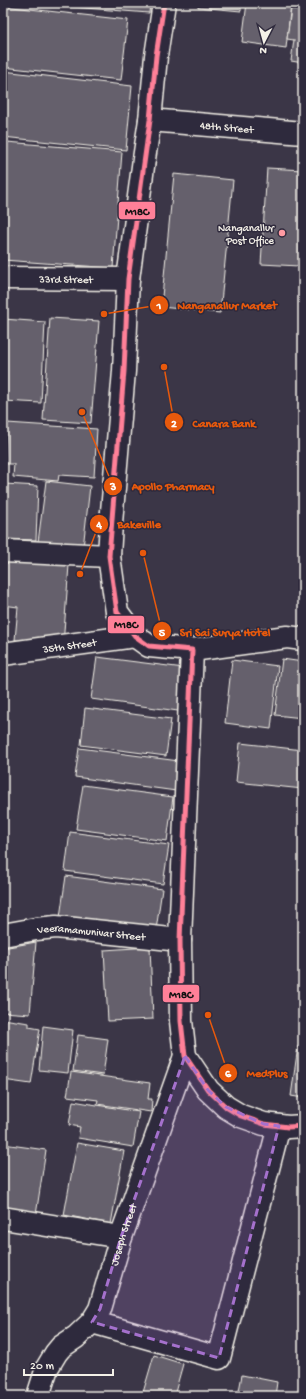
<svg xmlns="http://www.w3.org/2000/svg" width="306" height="1399" font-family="'Gochi Hand',sans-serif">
<rect width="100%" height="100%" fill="#3b3647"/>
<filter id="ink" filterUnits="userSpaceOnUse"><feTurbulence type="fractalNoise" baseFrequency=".025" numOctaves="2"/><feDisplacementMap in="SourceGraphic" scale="8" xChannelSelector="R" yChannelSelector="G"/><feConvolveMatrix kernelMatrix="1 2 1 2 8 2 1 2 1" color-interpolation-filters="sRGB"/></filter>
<g filter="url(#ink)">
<g fill="#65616c" stroke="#f4f1e8">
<polygon points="20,3 150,3 149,13"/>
<polygon points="198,3 241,3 241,11 198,7"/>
<polygon points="247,3 291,3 286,48 242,42"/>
<polygon points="3,6 128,20 121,80 3,67"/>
<polygon points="291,9 303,10 303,63 291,61 294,40 287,39"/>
<polygon points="3,71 132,86 126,150 3,137"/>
<polygon points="7,142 122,152 113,268 3,260 3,189"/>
<polygon points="267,168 303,170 303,201 299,266 261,264"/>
<polygon points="174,174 233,180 220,313 161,307"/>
<polygon points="50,318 99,321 91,423 43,420"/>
<polygon points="3,319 45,322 41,403 3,401"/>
<polygon points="7,423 97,429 94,477 59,475 58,481 13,477 14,464 4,464"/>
<polygon points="3,468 5,468 4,484 38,486 36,540 3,539"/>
<polygon points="46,481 90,486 83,548 38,542"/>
<polygon points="3,559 69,565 63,645 15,640 18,607 3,605"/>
<polygon points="97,657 184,668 178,711 91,699"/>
<polygon points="282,659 303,662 303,718 275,715"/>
<polygon points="232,660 278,666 271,729 225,723"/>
<polygon points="85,708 171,719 166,756 81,745"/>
<polygon points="240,743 303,750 303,789 236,782"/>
<polygon points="79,748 179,761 176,791 75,777"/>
<polygon points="83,785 173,797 167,841 76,829"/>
<polygon points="70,832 169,845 163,884 65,871"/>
<polygon points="66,876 162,889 156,930 60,917"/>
<polygon points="36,942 30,1014 3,1012 3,948"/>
<polygon points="150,947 153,1019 108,1021 104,950"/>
<polygon points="3,1019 29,1023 29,1027 40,1029 31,1084 3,1080"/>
<polygon points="43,1026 73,1030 68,1073 39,1070"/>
<polygon points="78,1035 108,1039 103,1075 73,1071"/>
<polygon points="298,1046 303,1047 303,1098 291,1096"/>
<polygon points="71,1072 150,1083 148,1099 152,1099 151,1112 97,1104 98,1100 67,1096"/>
<polygon points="73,1101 139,1112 133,1147 78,1138 80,1127 69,1125"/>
<polygon points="77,1143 124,1151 111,1224 64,1215"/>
<polygon points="3,1144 46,1150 36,1215 3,1210"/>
<polygon points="154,1355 183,1364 174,1396 142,1396"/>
<polygon points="242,1375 277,1382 275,1396 238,1396"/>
</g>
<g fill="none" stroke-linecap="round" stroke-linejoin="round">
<g stroke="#f4f1e8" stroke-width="25">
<g id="street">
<path id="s1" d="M150,120l153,13"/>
<path id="s2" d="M3,278l125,1"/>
<polyline points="3,551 109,556"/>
<path id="s3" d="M3,654l132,-18"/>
<path id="s4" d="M3,935l33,-6 20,-2 124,13"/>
<polyline points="3,1218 121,1237"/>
<polyline points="92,1322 219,1358 279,1126"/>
<path id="s5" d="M38,1396l9,-28 9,-15 5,-6 15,-10 16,-15 8,-13 21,-72 64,-181"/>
</g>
</g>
<g stroke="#f4f1e8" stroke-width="25">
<g id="secondary">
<polyline points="164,3 156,56 150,120 144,159 128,279 124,371 111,523 109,556 117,612 135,636 149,646 192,650 287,637 303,639"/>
<polyline points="192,650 180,940 181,1021 185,1056 208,1090 226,1107 241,1116 264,1124 288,1127 303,1126"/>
</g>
</g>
<use href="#street" stroke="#2f2a3d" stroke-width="22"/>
<use href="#secondary" stroke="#2f2a3d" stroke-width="22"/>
<g stroke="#2f2a3d" stroke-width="8">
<polyline id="bus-1" points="164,3 156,56 150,120 128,279 124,371 109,556 117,612 135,636 149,646 192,650 180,940 181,1021 185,1056 208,1090 226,1107 241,1116 264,1124 288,1127 303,1126"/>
</g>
<use href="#bus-1" stroke="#ff8098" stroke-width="5"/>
</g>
</g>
<path fill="#a571cd" fill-opacity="0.2" stroke="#a571cd" stroke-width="3" stroke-dasharray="8 5" stroke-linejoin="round" d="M185,1056l23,34 18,17 38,17 15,2 -60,232 -127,-36 8,-13 21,-72z"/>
<circle fill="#ff9aa2" stroke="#2f2a3d" stroke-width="1.5" cx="282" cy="233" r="4"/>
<g text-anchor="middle" stroke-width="3" stroke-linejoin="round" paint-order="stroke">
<g font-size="11" fill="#f4f1e8" stroke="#2f2a3d">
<text dy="4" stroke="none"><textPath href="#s1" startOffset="77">48th Street</textPath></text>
<text dy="4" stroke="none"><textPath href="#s2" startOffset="63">33rd Street</textPath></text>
<text dy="4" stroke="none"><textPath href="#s3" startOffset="67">35th Street</textPath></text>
<text dy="4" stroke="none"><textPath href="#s4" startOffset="89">Veeramamunivar Street</textPath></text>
<text dy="4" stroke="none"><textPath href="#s5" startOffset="188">Joseph Street</textPath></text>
</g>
<g font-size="11" fill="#f4f1e8" stroke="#2f2a3d" text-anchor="end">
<text x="274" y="231">Nanganallur<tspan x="274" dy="13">Post Office</tspan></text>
</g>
</g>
<path fill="none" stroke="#e8590c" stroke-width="1.5" d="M104 314L159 305M164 367L174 422M82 412L113 486M80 574L99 524M143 553L162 631M208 1015L228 1073"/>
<g fill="#e8590c" stroke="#2f2a3d" stroke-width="1.5">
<circle cx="104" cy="314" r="4"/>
<circle cx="164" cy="367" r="4"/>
<circle cx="82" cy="412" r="4"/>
<circle cx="80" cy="574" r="4"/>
<circle cx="143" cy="553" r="4"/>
<circle cx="208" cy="1015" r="4"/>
<circle cx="159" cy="305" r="10"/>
<circle cx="174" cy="422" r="10"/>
<circle cx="113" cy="486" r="10"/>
<circle cx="99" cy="524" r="10"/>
<circle cx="162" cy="631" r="10"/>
<circle cx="228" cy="1073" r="10"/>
</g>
<g font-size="12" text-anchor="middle" font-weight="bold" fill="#fff">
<text x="159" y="309">1</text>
<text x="174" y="427">2</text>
<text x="113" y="490">3</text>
<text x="99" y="528">4</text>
<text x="162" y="636">5</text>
<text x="228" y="1077">6</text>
</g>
<g font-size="12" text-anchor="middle" font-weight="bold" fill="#e8590c" stroke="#2f2a3d" stroke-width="3" stroke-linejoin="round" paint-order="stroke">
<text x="227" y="309">Nanganallur Market</text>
<text x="224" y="427">Canara Bank</text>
<text x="173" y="490">Apollo Pharmacy</text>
<text x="139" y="528">Bakeville</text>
<text x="225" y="636">Sri Sai Surya Hotel</text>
<text x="267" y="1077">MedPlus</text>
</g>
<g stroke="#2f2a3d" stroke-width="1.5">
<rect x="118" y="201" width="38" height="19" rx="4" fill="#ff8098"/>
<rect x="107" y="615" width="38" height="19" rx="4" fill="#ff8098"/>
<rect x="162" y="984" width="38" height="19" rx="4" fill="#ff8098"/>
</g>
<g font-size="11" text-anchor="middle" font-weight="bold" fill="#111">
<text x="137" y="215">M18C</text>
<text x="126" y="628">M18C</text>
<text x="181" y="998">M18C</text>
</g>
<rect width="306" height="1399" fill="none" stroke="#2f2a3d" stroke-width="16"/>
<rect x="8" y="8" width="290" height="1383" fill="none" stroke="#f4f1e8" stroke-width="1.5" filter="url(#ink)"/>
<g transform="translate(264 42) rotate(186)" stroke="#2f2a3d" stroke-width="3" paint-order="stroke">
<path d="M0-3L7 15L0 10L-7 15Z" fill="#f4f1e8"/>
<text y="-6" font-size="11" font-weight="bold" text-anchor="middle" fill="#f4f1e8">N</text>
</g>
<path d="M24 1369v6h89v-6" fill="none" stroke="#f4f1e8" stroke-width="2"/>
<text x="30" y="1369" font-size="12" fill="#f4f1e8" stroke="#2f2a3d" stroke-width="3" paint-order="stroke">20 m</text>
</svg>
